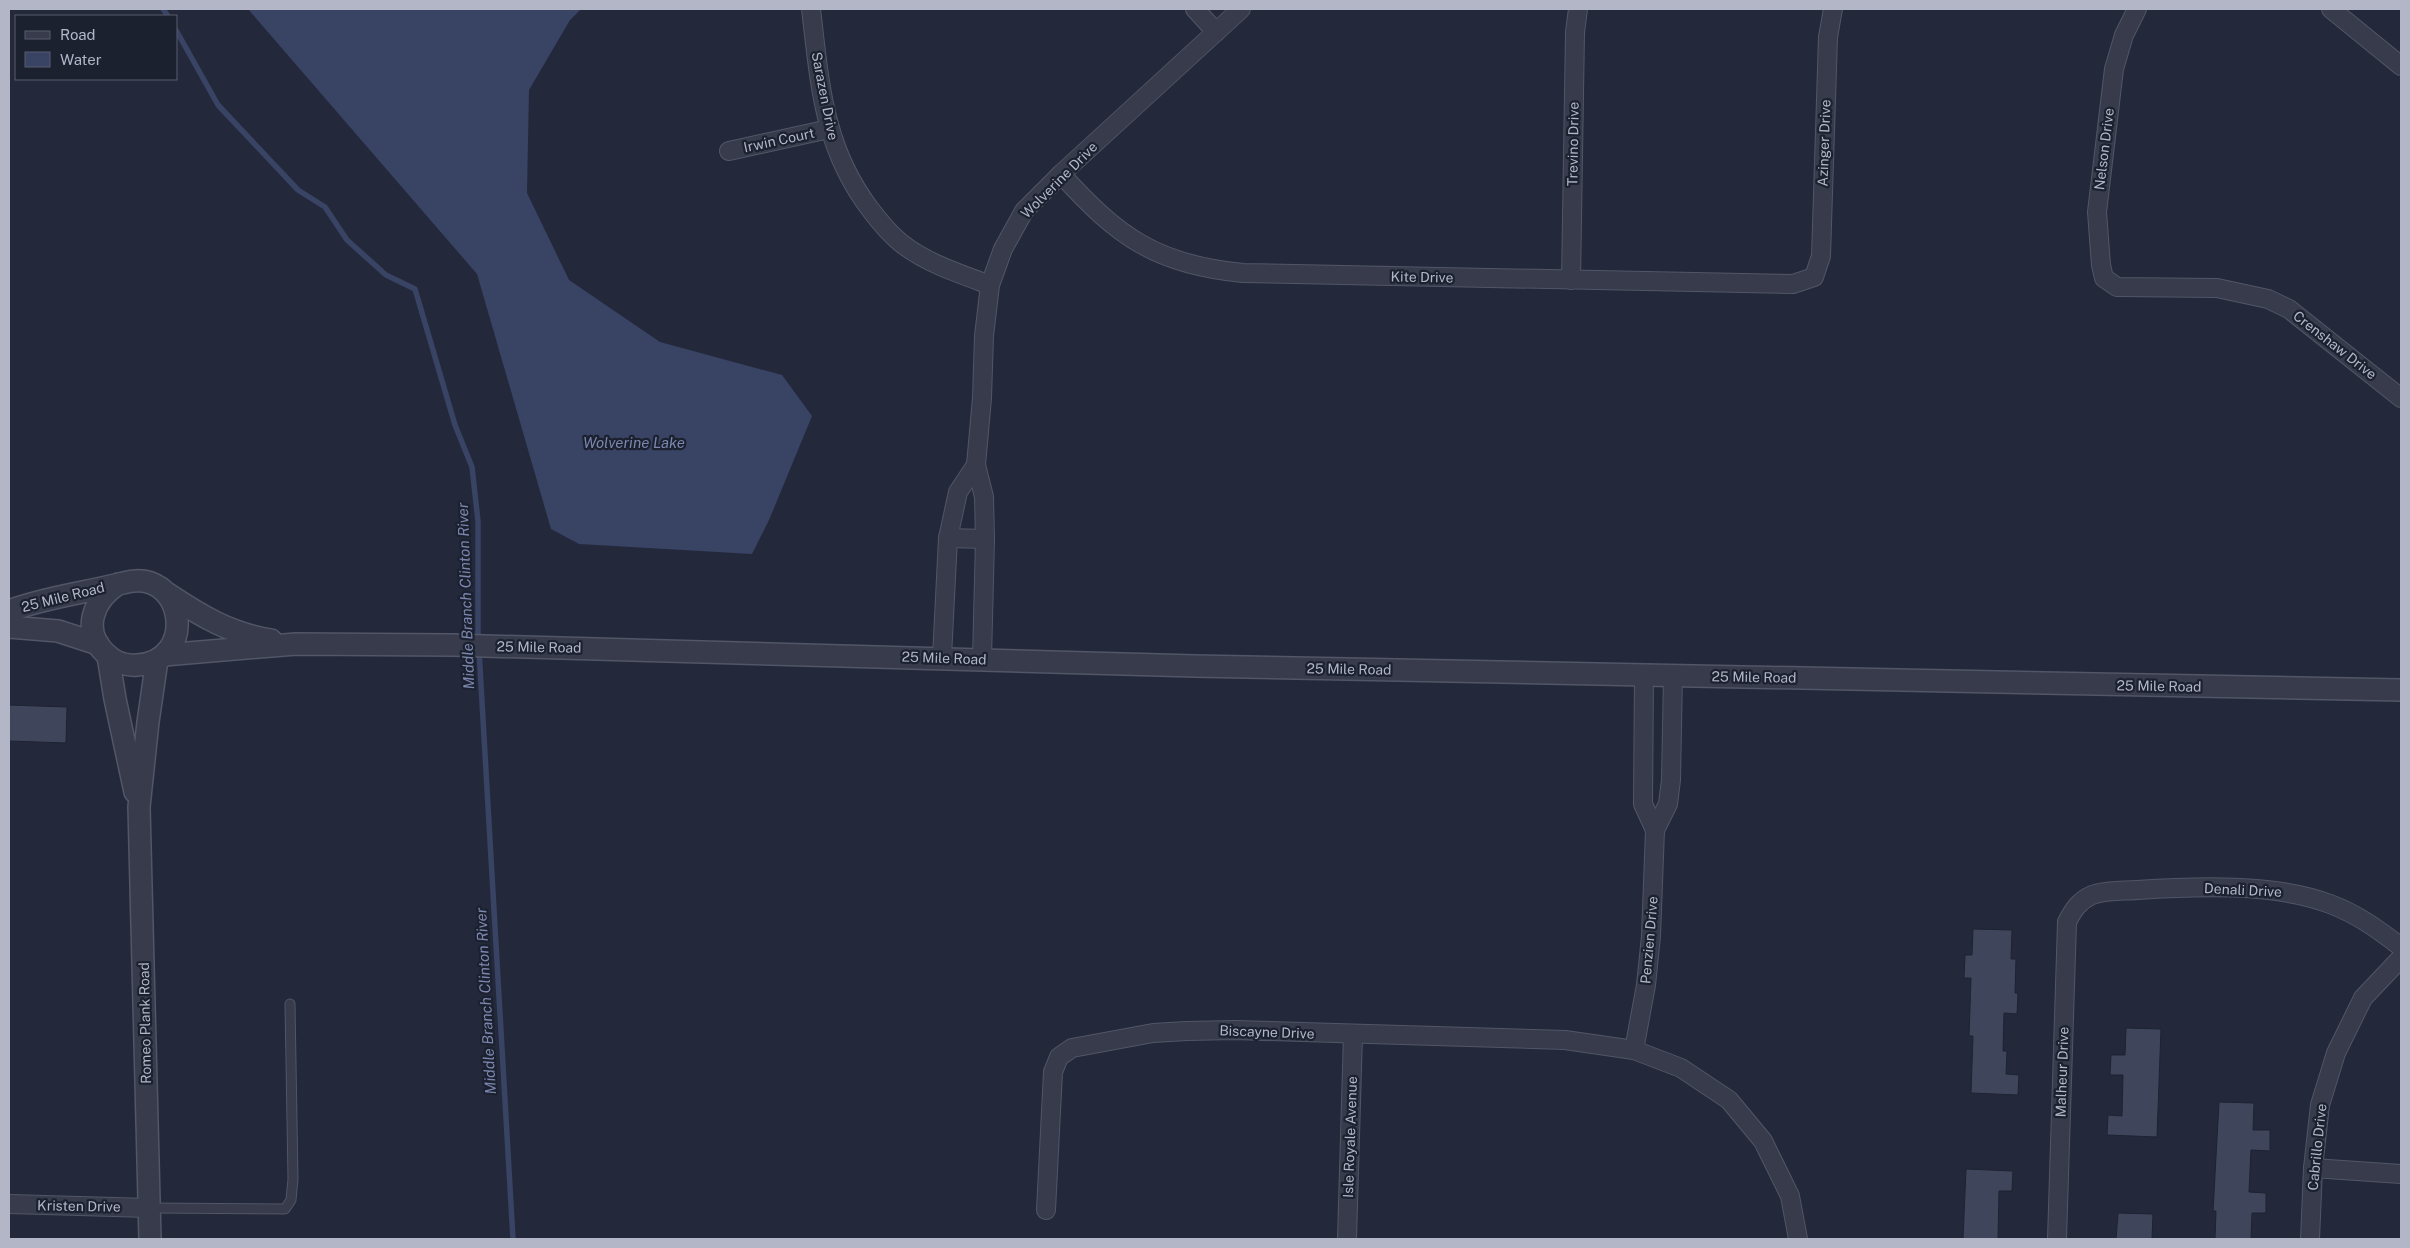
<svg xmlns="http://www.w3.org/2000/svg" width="2410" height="1248" font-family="'Public Sans',sans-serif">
<rect width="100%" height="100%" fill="#23293b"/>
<polygon fill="#394364" points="248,9 581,9 570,20 529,90 527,193 569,280 660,342 782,375 812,416 769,520 752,554 579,544 551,529 477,274"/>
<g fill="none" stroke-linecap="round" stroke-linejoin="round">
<g stroke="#394364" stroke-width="5.5">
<polyline points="163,9 168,16"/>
<polyline points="176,30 218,105 298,190 325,207 347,240 386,275 415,289 455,425 472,467 478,521 478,641"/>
<polyline points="479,650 513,1239"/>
</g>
</g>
<g fill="#3f455b" stroke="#1e2332">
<polygon points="9,705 67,707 66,743 9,741"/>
<polygon points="1973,929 2012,930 2011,959 2016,959 2015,993 2018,993 2017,1014 2004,1013 2003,1051 2007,1051 2006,1074 2019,1075 2018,1095 1971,1093 1973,1036 1969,1036 1971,978 1964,978 1965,955 1972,955"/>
<polygon points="2126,1028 2161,1029 2157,1137 2107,1135 2108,1115 2122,1116 2123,1075 2110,1075 2111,1055 2125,1055"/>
<polygon points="2219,1102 2254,1103 2253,1130 2270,1130 2270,1151 2251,1150 2249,1192 2266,1193 2266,1213 2252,1213 2251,1239 2215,1239 2216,1211 2213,1211"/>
<polygon points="1966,1169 2013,1171 2012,1191 1999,1191 1998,1239 1963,1239"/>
<polygon points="2118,1213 2153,1214 2152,1239 2116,1239"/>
</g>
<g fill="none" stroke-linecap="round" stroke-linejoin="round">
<g stroke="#525666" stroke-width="11">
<polyline id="service" points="149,1208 285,1209 291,1200 293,1179 290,1004"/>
</g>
<g stroke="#525666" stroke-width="20">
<g id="minor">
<path d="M811,9c9,75 12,138 59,200 9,12 20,25 31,34 25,20 59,31 89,42"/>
<polyline points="1195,9 1216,32"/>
<polyline points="2137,9 2124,35 2114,69 2097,212 2101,265 2104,278 2117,287 2217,288 2268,299 2289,309 2401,398"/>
<polyline points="2331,9 2401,66"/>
<polyline points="729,151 829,129"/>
<path d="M1061,174c57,63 96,91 182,99l550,11 21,-7 7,-21 7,-219 5,-28"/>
<polyline points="1571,280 1575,32 1578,9"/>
<polyline points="948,538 985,539"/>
<polyline points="942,657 948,538 958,492 976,465"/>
<polyline points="982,659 985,539 984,497 976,465 982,398 984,336 990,285 1003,249 1024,211 1061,174 1241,9"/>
<polyline points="1644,675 1643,804 1655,830"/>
<polyline points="1634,1050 1646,985 1651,936 1655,830 1668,804 1671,780 1673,675"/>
<polyline points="2313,1168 2401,1174"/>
<polyline points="9,1204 149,1208"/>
<polyline points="1046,1210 1053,1072 1059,1057 1072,1048 1153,1033 1187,1031 1235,1030 1565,1040 1634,1050 1681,1068 1729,1100 1763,1141 1790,1196 1798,1239"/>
<polyline points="1347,1239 1353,1034"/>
<path d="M2057,1239l10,-317c6,-12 12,-21 25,-27 13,-5 31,-4 45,-5 58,-4 139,-7 193,14 27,10 49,26 71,43"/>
<polyline points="2310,1239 2313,1168 2320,1105 2336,1053 2363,998 2401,958"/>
</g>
</g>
<g stroke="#525666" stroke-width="24">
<g id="tertiary">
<path d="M168,594c33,22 63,40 103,46"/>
<path d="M9,611c37,-14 76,-18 114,-28 62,-18 76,79 14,82 -11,1 -23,-3 -31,-11 -25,-23 -13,-54 12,-70"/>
<polyline points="9,627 58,631 98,644"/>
<polyline points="164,655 296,644 452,645 1195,666 2401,690"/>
<polyline points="108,656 115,699 135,792"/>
<polyline points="150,1239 139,807 148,722 157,660"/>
</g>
</g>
<use href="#service" stroke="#373b4b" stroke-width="9"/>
<use href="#minor" stroke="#373b4b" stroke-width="18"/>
<use href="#tertiary" stroke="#373b4b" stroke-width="21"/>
</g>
<g text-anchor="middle" stroke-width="4.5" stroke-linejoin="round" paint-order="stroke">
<g font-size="14" fill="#b2b6c7" stroke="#1c2130">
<text transform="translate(825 96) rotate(79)" y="5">Sarazen Drive</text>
<text transform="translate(779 140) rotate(-12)" y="5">Irwin Court</text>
<text transform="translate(1824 143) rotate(-88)" y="5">Azinger Drive</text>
<text transform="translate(1573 144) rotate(-89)" y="5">Trevino Drive</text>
<text transform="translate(2104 149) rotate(-83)" y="5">Nelson Drive</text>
<text transform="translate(1059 180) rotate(-45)" y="5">Wolverine Drive</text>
<text transform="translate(1422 277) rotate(1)" y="5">Kite Drive</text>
<text transform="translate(2335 345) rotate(38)" y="5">Crenshaw Drive</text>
<text transform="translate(63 597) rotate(-14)" y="5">25 Mile Road</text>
<text transform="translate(539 647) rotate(1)" y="5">25 Mile Road</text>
<text transform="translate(944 658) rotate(2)" y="5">25 Mile Road</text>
<text transform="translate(1349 669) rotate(1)" y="5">25 Mile Road</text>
<text transform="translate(1754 677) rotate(1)" y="5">25 Mile Road</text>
<text transform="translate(2159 686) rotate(1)" y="5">25 Mile Road</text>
<text transform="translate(2243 890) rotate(3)" y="5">Denali Drive</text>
<text transform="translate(1649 940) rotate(-85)" y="5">Penzien Drive</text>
<text transform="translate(145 1023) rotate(-91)" y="5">Romeo Plank Road</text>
<text transform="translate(1267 1032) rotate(2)" y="5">Biscayne Drive</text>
<text transform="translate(2062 1072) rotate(-88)" y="5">Malheur Drive</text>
<text transform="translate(1350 1137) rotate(-88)" y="5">Isle Royale Avenue</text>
<text transform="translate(2317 1147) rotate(-84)" y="5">Cabrillo Drive</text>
<text transform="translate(79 1206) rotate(1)" y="5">Kristen Drive</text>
</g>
<g font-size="15" font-style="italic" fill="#7b87ae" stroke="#1c2130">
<text x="634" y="448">Wolverine Lake</text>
<text transform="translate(466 596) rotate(-92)" y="5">Middle Branch Clinton River</text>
<text transform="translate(486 1001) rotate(-93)" y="5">Middle Branch Clinton River</text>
</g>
</g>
<rect width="2410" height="1248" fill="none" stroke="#b2b6c7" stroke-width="20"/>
<rect x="15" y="15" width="162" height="65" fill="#1c2130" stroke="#585d6c"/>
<rect x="25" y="31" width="25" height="8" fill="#373b4b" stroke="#585d6c"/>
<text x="60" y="40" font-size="15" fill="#b2b6c7">Road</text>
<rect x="25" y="52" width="25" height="15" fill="#394364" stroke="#585d6c"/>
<text x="60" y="65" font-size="15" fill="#b2b6c7">Water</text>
</svg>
